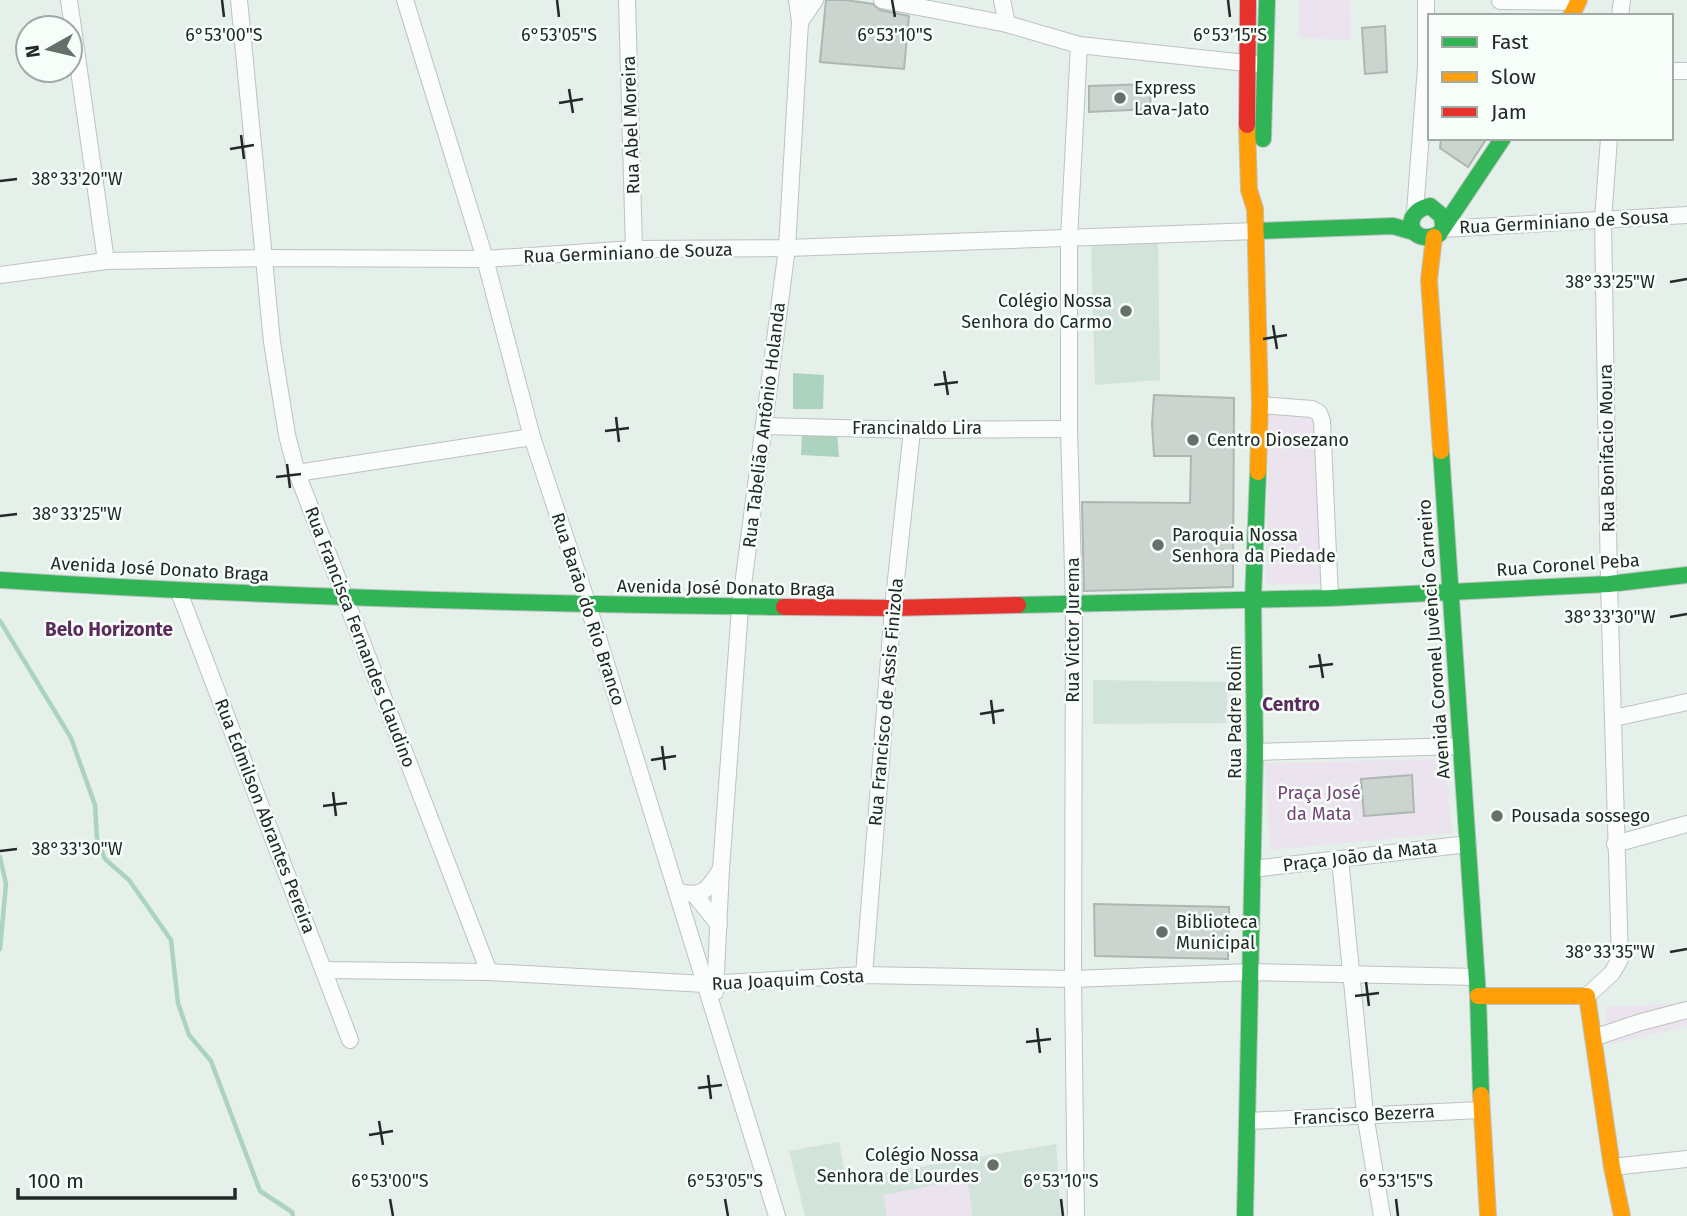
<svg xmlns="http://www.w3.org/2000/svg" width="1687" height="1216" font-family="'Fira Sans',sans-serif">
<rect width="100%" height="100%" fill="#e5f0ea"/>
<g fill="#d1e3da">
<polygon points="1158,239 1160,380 1095,385 1091,242"/>
<polygon points="1093,680 1228,682 1226,723 1093,724"/>
<polygon points="839,1142 846,1179 1056,1144 1061,1216 805,1216 789,1151"/>
</g>
<g fill="#ebe3ed">
<polygon points="1299,0 1350,0 1351,40 1299,38"/>
<polygon points="1317,413 1322,584 1266,584 1269,415"/>
<polygon points="1446,759 1452,833 1270,850 1265,763"/>
<polygon points="1687,1003 1687,1026 1610,1044 1605,1007"/>
<polygon points="967,1179 973,1216 887,1216 883,1195"/>
</g>
<g fill="#acd3bf">
<polygon points="793,373 824,375 823,409 793,409"/>
<polygon points="802,431 837,433 839,457 801,455"/>
</g>
<g fill="none" stroke-linecap="round" stroke-linejoin="round">
<g stroke="#acd3bf" stroke-width="4.5">
<polyline points="0,621 71,738 95,805 97,839 105,859 129,880 171,940 178,1003 189,1035 211,1061 260,1191 292,1212 293,1216"/>
<polyline points="0,857 6,884 0,949"/>
</g>
</g>
<g fill="#ccd4d0" stroke="#aeb6b1" stroke-width="2">
<polygon points="826,0 846,0 873,4 880,10 909,16 904,69 820,62"/>
<polygon points="1385,26 1387,72 1365,74 1362,28"/>
<polygon points="1151,84 1150,109 1089,112 1089,86"/>
<polygon points="1441,138 1487,138 1468,167 1440,148"/>
<polygon points="1154,395 1234,398 1233,587 1084,591 1082,502 1190,503 1191,456 1154,456 1152,424"/>
<polygon points="1412,775 1414,812 1364,816 1361,779"/>
<polygon points="1094,904 1229,907 1228,959 1095,956"/>
</g>
<g fill="none" stroke-linecap="round" stroke-linejoin="round">
<g stroke="#bcc3bf" stroke-width="18">
<g id="street">
<polyline points="69,0 106,261"/>
<polyline points="239,0 272,342 287,435 297,473 489,972"/>
<polyline points="405,0 485,259 532,437 588,605 777,1216"/>
<polyline points="627,0 634,249"/>
<polyline points="882,0 1007,24 1079,45 1255,64"/>
<polyline points="1002,0 1007,24"/>
<polyline points="1500,1 1578,2"/>
<polyline points="1620,16 1622,0"/>
<polyline points="800,22 815,0"/>
<polyline points="1671,71 1687,71"/>
<polyline points="1415,212 1426,67 1426,0"/>
<polyline points="1442,229 1687,215"/>
<polyline points="0,275 106,261 265,258 485,259 634,249 787,248 1256,231"/>
<polyline points="1260,405 1312,409 1319,413 1322,421 1330,598"/>
<polyline points="765,426 912,430 1069,429"/>
<polyline points="297,473 532,437"/>
<polyline points="179,592 350,1040"/>
<polyline points="1614,718 1687,702"/>
<polyline points="1255,752 1460,746"/>
<polyline points="1615,844 1687,824"/>
<polyline points="1340,859 1365,1114 1382,1216"/>
<polyline points="1253,869 1468,844"/>
<path d="M677,891c25,8 31,-1 44,-22"/>
<polyline points="695,895 719,925"/>
<polyline points="324,970 489,972 705,984 864,975 1073,979 1251,972 1476,977"/>
<polyline points="864,975 893,608 912,430"/>
<polyline points="715,992 721,869 740,608 787,248 800,22 797,0"/>
<polyline points="1587,996 1612,973 1620,959 1609,584 1603,220 1609,138"/>
<polyline points="1593,1038 1641,1022 1687,1010"/>
<polyline points="1248,1121 1481,1110"/>
<polyline points="1612,1167 1687,1159"/>
<polyline points="1076,1216 1073,979 1074,606 1069,429 1069,239 1079,45"/>
</g>
</g>
<g stroke="#bcc3bf" stroke-width="18">
<g id="fast">
<polyline points="1263,139 1267,0"/>
<path d="M1443,225l-1,-9 -12,-10c-31,6 -20,42 9,28l64,-96"/>
<polyline points="1256,231 1393,226 1414,232"/>
<polyline points="1441,451 1478,996 1481,1095"/>
<path d="M0,580c261,17 522,24 784,27"/>
<polyline points="1018,605 1330,598 1609,584 1687,575"/>
<polyline points="1245,1216 1255,752 1253,600 1258,472"/>
</g>
</g>
<g stroke="#bcc3bf" stroke-width="18">
<g id="slow">
<polyline points="1571,16 1579,0"/>
<polyline points="1247,125 1249,190 1255,209 1260,405 1258,472"/>
<polyline points="1434,237 1429,280 1441,451"/>
<polyline points="1478,996 1587,996 1612,1167 1622,1216"/>
<polyline points="1481,1095 1488,1216"/>
</g>
</g>
<g stroke="#bcc3bf" stroke-width="18">
<g id="jam">
<polyline points="1247,125 1248,0"/>
<polyline points="784,607 893,608 1018,605"/>
</g>
</g>
<use href="#street" stroke="#fbfdfc" stroke-width="16"/>
<use href="#fast" stroke="#30b455" stroke-width="16"/>
<use href="#slow" stroke="#ff9f0a" stroke-width="16"/>
<use href="#jam" stroke="#e5322d" stroke-width="16"/>
</g>
<path fill="none" stroke="#232926" stroke-width="2.5" d="M222,0l2,17M557,0l2,17M892,0l3,17M1228,0l2,17M569,89l4,24M559,103l24,-4M241,135l3,24M230,149l24,-4M0,181l17,-2M1670,282l17,-3M1273,325l4,24M1263,339l24,-4M944,371l4,24M934,385l24,-3M616,417l3,25M605,431l24,-3M287,464l3,24M276,477l25,-3M0,516l17,-2M1670,617l17,-3M1319,654l4,24M1309,667l24,-3M991,700l3,24M980,714l24,-4M662,746l3,24M651,760l25,-4M333,792l3,24M323,806l24,-3M0,851l17,-2M1670,952l17,-3M1366,982l3,24M1355,996l24,-3M1037,1028l3,25M1026,1042l25,-3M708,1075l3,24M698,1088l24,-3M379,1121l4,24M369,1135l24,-4M390,1199l3,17M725,1199l3,17M1061,1199l2,17M1396,1199l2,17"/>
<g fill="#676f6b" stroke="#f7fefa" stroke-width="2.5">
<circle cx="1120" cy="98" r="7"/>
<circle cx="1126" cy="311" r="7"/>
<circle cx="1193" cy="440" r="7"/>
<circle cx="1158" cy="545" r="7"/>
<circle cx="1497" cy="816" r="7"/>
<circle cx="1162" cy="932" r="7"/>
<circle cx="993" cy="1165" r="7"/>
</g>
<g text-anchor="middle" stroke-width="5" stroke-linejoin="round" paint-order="stroke">
<g font-size="18" fill="#232926" stroke="#f7fefa" text-anchor="start">
<text x="1134" y="94">Express<tspan x="1134" dy="21">Lava-Jato</tspan></text>
<text x="1112" y="307" text-anchor="end">Colégio Nossa<tspan x="1112" dy="21">Senhora do Carmo</tspan></text>
<text x="1207" y="446">Centro Diosezano</text>
<text x="1172" y="541">Paroquia Nossa<tspan x="1172" dy="21">Senhora da Piedade</tspan></text>
<text x="1511" y="822">Pousada sossego</text>
<text x="1176" y="928">Biblioteca<tspan x="1176" dy="21">Municipal</tspan></text>
<text x="979" y="1161" text-anchor="end">Colégio Nossa<tspan x="979" dy="21">Senhora de Lourdes</tspan></text>
</g>
<g font-size="18" fill="#232926" stroke="#f7fefa">
<text transform="translate(631 125) rotate(-92)" y="6">Rua Abel Moreira</text>
<text transform="translate(1564 222) rotate(-3)" y="6">Rua Germiniano de Sousa</text>
<text transform="translate(628 253) rotate(-2)" y="6">Rua Germiniano de Souza</text>
<text transform="translate(764 425) rotate(-83)" y="6">Rua Tabelião Antônio Holanda</text>
<text x="917" y="434">Francinaldo Lira</text>
<text transform="translate(1607 448) rotate(-91)" y="6">Rua Bonifacio Moura</text>
<text transform="translate(1568 565) rotate(-4)" y="6">Rua Coronel Peba</text>
<text transform="translate(160 569) rotate(3)" y="6">Avenida José Donato Braga</text>
<text transform="translate(726 588) rotate(1)" y="6">Avenida José Donato Braga</text>
<text transform="translate(588 609) rotate(72)" y="6">Rua Barāo do Rio Branco</text>
<text transform="translate(1073 630) rotate(-90)" y="6">Rua Victor Jurema</text>
<text transform="translate(360 637) rotate(69)" y="6">Rua Francisca Fernandes Claudino</text>
<text transform="translate(1434 639) rotate(-94)" y="6">Avenida Coronel Juvêncio Carneiro</text>
<text transform="translate(886 702) rotate(-85)" y="6">Rua Francisco de Assis Finizola</text>
<text transform="translate(1235 712) rotate(-90)" y="6">Rua Padre Rolim</text>
<text transform="translate(265 816) rotate(69)" y="6">Rua Edmilson Abrantes Pereira</text>
<text transform="translate(1360 856) rotate(-7)" y="6">Praça João da Mata</text>
<text transform="translate(788 980) rotate(-3)" y="6">Rua Joaquim Costa</text>
<text transform="translate(1364 1115) rotate(-3)" y="6">Francisco Bezerra</text>
</g>
<g font-size="18" fill="#744374" stroke="#f7fefa">
<text x="1319" y="799">Praça José<tspan x="1319" dy="21">da Mata</tspan></text>
</g>
<g font-size="19" font-weight="bold" fill="#5c2b5d" stroke="#f7fefa">
<text x="109" y="636">Belo Horizonte</text>
<text x="1291" y="711">Centro</text>
</g>
</g>
<g font-size="18" text-anchor="middle" fill="#232926" stroke="#f7fefa" stroke-width="5" stroke-linejoin="round" paint-order="stroke">
<text x="224" y="41">6°53'00"S</text>
<text x="559" y="41">6°53'05"S</text>
<text x="895" y="41">6°53'10"S</text>
<text x="1230" y="41">6°53'15"S</text>
<text x="77" y="185">38°33'20"W</text>
<text x="1610" y="288">38°33'25"W</text>
<text x="77" y="520">38°33'25"W</text>
<text x="1610" y="623">38°33'30"W</text>
<text x="77" y="855">38°33'30"W</text>
<text x="1610" y="958">38°33'35"W</text>
<text x="390" y="1187">6°53'00"S</text>
<text x="725" y="1187">6°53'05"S</text>
<text x="1061" y="1187">6°53'10"S</text>
<text x="1396" y="1187">6°53'15"S</text>
</g>
<rect x="1428" y="14" width="245" height="126" fill="#f7fefa" stroke="#a2a9a5" stroke-width="2"/>
<rect x="1442" y="37" width="35" height="10" fill="#30b455" stroke="#a2a9a5" stroke-width="2"/>
<text x="1491" y="49" font-size="21" fill="#232926">Fast</text>
<rect x="1442" y="72" width="35" height="10" fill="#ff9f0a" stroke="#a2a9a5" stroke-width="2"/>
<text x="1491" y="84" font-size="21" fill="#232926">Slow</text>
<rect x="1442" y="107" width="35" height="10" fill="#e5322d" stroke="#a2a9a5" stroke-width="2"/>
<text x="1491" y="119" font-size="21" fill="#232926">Jam</text>
<g transform="translate(49 49) rotate(262)"><circle r="33" fill="#f7fefa" stroke="#a2a9a5" stroke-width="2"/>
<path d="M0-5L12 26L0 18L-12 26Z" fill="#676f6b"/>
<text y="-10" font-size="19" font-weight="bold" text-anchor="middle" fill="#232926">N</text>
</g>
<path d="M18 1188v10h217v-10" fill="none" stroke="#232926" stroke-width="3.5"/>
<text x="28" y="1188" font-size="21" fill="#232926" stroke="#f7fefa" stroke-width="5" paint-order="stroke">100 m</text>
</svg>
